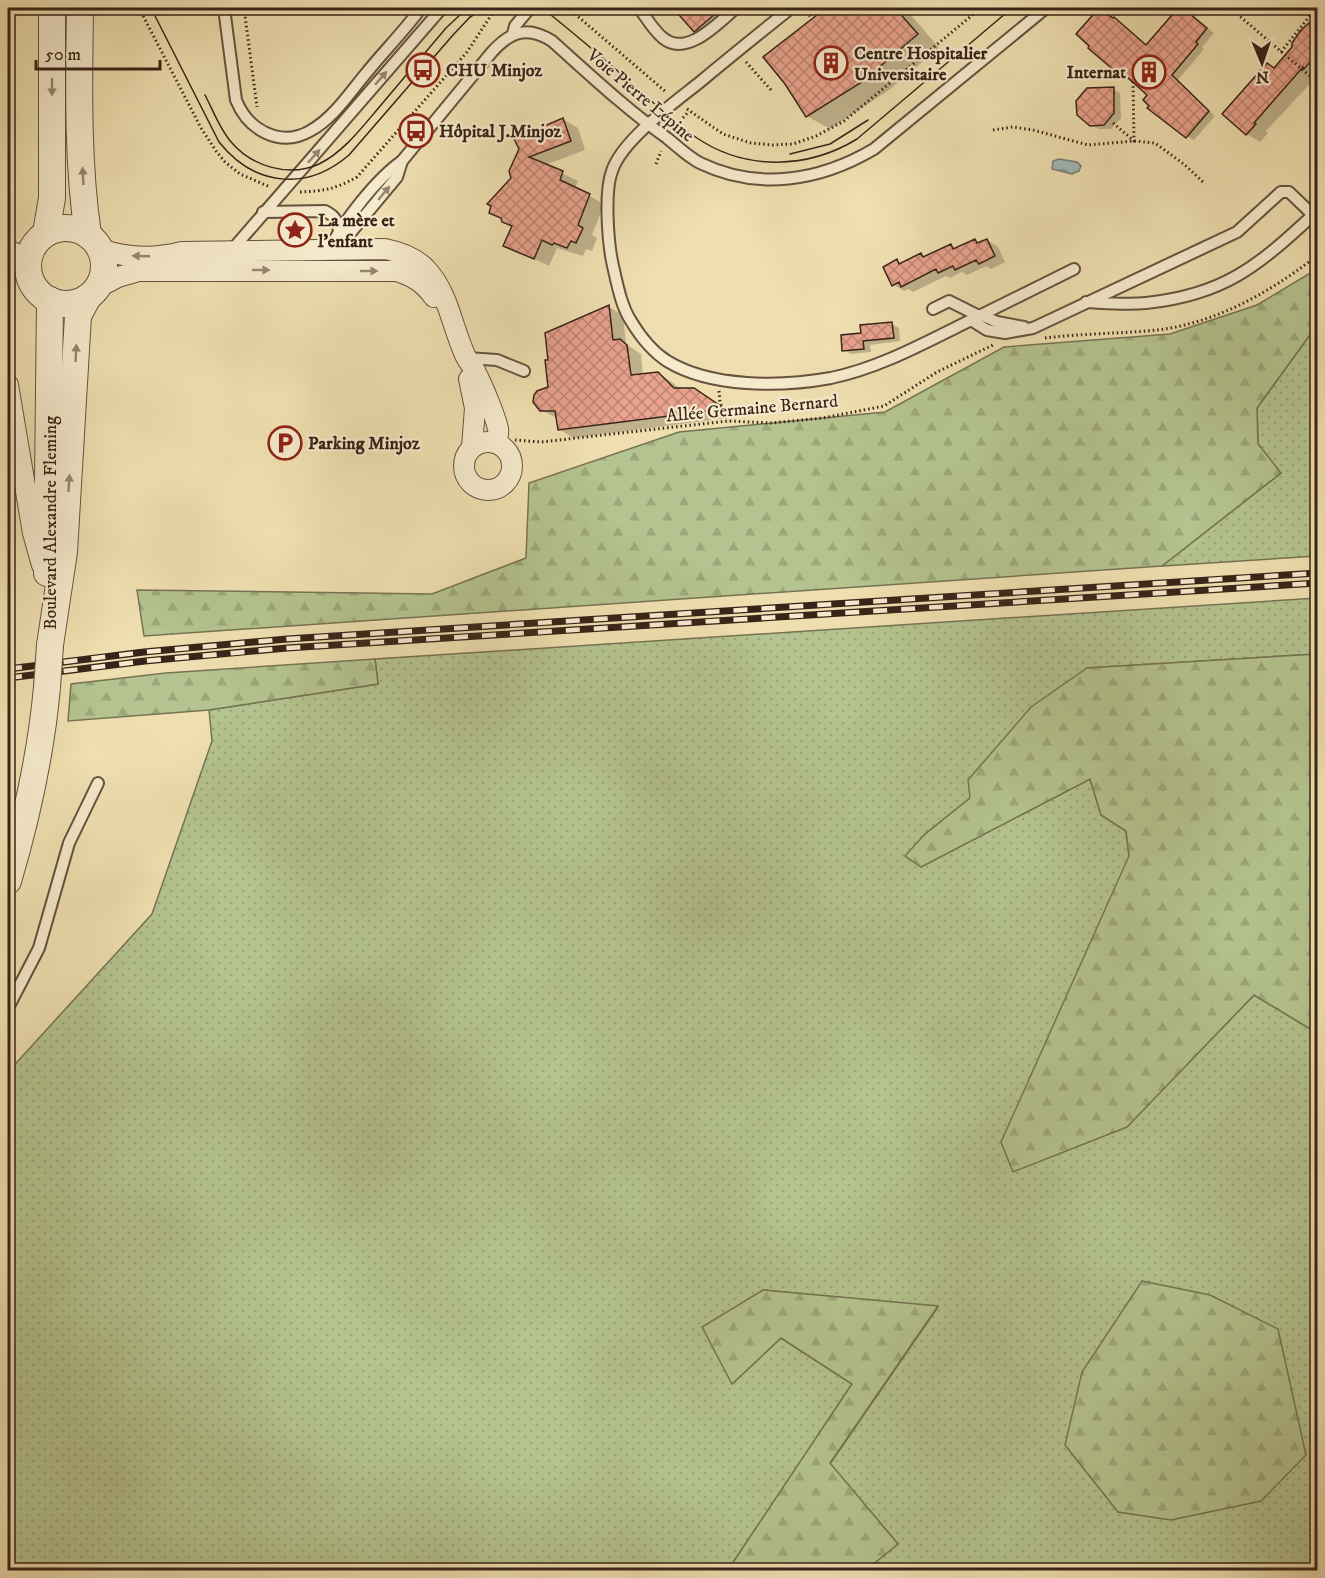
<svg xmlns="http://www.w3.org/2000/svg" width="1325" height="1578" font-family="'IM FELL DW Pica',serif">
<defs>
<pattern id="grass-dots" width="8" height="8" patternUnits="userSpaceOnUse" patternTransform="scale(1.5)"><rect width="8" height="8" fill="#b4c38f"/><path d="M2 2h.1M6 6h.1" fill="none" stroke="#9ca77b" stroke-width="1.8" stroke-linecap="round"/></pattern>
<pattern id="forest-firs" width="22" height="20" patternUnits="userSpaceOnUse" patternTransform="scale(1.5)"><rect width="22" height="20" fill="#b4c38f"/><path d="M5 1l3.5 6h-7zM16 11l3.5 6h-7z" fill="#9ca77b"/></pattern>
<pattern id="water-waves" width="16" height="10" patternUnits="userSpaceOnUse" patternTransform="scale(1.5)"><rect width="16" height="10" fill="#a0b9b8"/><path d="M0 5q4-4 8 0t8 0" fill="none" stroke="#839695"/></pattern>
<pattern id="building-cross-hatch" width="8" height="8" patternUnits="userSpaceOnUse" patternTransform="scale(1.5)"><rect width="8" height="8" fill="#e8a28d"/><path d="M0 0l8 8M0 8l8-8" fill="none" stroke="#bd8472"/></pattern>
</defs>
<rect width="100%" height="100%" fill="#efdfb0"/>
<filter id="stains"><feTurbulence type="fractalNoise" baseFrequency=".00333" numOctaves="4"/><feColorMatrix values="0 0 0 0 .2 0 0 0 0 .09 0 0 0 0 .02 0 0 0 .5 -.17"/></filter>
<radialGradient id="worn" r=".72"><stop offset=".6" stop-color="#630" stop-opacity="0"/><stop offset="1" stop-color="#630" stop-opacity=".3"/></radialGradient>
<g fill="url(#grass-dots)" stroke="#767354" stroke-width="1.5">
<polygon points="1317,325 1317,556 1162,566 1281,473 1258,444 1257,408"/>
<polygon points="1317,598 1317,654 1087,668 970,798 924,835 921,867 1090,779 1101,815 1126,831 1129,856 1127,1126 1254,995 1317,1033 1317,1570 866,1570 898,1544 830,1464 938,1307 764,1290 732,1384 781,1338 852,1384 728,1570 8,1570 8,1072 152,914 212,741 209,710 378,684 375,659"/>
</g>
<g fill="url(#forest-firs)" stroke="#767354" stroke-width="1.5">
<polygon points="1317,269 1317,325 1257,408 1258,444 1281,473 1162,566 144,636 137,590 432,594 526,558 529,483 679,432 885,412 1004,347 1170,334 1257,305"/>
<polygon points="1317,654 1317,1033 1254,995 1127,1127 1013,1172 1001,1142 1129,856 1126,831 1101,815 1090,779 921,867 905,856 924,835 970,798 968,780 1031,707 1087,668"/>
<polygon points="375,659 378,684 209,710 68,721 71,684 166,673"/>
<polygon points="1142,1281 1210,1295 1278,1329 1306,1455 1261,1501 1171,1520 1118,1512 1065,1445 1082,1372"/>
<polygon points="763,1290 938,1306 830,1463 898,1544 866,1570 728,1570 852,1384 781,1338 732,1384 702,1327"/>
</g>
<polygon fill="url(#water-waves)" stroke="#777d78" stroke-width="1.5" points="1059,159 1077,162 1081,166 1079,171 1072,174 1052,169 1053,161"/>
<g fill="#0003">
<polygon points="675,8 743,8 707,38 695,30"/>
<polygon points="827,8 905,8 939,48 889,90 830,129 807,116 786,83 765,57"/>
<polygon points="1180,8 1187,11 1214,33 1202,47 1204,49 1178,80 1215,116 1194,140 1187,136 1149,94 1133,80 1132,82 1124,78 1100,9 1147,46"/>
<polygon points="1318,18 1318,75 1266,131 1268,133 1260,142 1247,134 1275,69 1293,48 1302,31"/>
<polygon points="1113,89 1120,93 1121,118 1111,129 1099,129 1091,125"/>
<polygon points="563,119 578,128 585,150 545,165 578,181 575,188 604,204 592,235 597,238 592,251 586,249 583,256 557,248 549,266 505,245 513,226 491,212 513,178 511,171"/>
<polygon points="975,240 980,243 987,240 998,247 1005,262 991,269 986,266 967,275 962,272 950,278 946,276 913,292 908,289 904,291 894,285 897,261 902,264 921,254 926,258 951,245 957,249"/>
<polygon points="609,307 623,315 626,344 641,354 643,375 657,373 672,382 680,389 708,398 736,417 573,438 559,429 557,418 541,410 550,388"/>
<polygon points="892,324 899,328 900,341 870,345 871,352 851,354 844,350 863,334"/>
</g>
<g fill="url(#building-cross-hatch)" stroke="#392318" stroke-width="1.5">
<polygon points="673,8 722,8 694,32"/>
<polygon points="826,8 895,8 918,34 862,82 806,117 785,84 763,57"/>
<polygon points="1099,8 1113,18 1114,17 1146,45 1178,8 1183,8 1207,28 1196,42 1198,44 1172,75 1209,111 1186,138 1147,108 1149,106 1143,100 1147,95 1126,76 1124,79 1088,48 1089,46 1076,34"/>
<polygon points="1317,16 1317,71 1309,63 1304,69 1303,67 1254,123 1256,124 1246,135 1222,114 1267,63 1274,68 1292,47 1292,43 1301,30"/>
<polygon points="1114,87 1114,113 1104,125 1090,126 1077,115 1076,101 1087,88"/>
<polygon points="563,118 571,141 529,157 563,171 560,180 590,194 578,225 583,228 576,243 571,241 567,248 554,243 552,245 542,240 534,259 503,246 512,226 502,222 501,218 489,213 491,206 487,204 511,178 509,171 519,149 514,139"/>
<polygon points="975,239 977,243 987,239 995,256 979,264 976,260 955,270 953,266 938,273 936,269 901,287 899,282 892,286 883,267 897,259 899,264 921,253 923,257 951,244 953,249"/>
<polygon points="609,305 613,340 620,339 627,345 631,375 658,372 674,388 694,388 725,409 558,430 555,411 540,411 533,402 534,395 537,391 548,387 545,360 548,360 545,333"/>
<polygon points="892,322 894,338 863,341 864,349 842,351 841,335 861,333 860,325"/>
</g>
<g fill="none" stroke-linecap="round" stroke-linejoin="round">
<g stroke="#66523e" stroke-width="14">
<g id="service">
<path d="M224,8l12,92c12,30 44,48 74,31 24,-13 40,-39 58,-60 17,-21 37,-41 53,-63"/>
<path d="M639,8c7,9 14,22 24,30 24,20 56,-16 73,-30"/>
<path d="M791,8c-30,24 -61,49 -91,74 -25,20 -78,58 -88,89 -8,21 -4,73 1,95 4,17 8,40 18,55 9,15 22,31 36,40 44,27 114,26 164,17 44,-9 86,-31 126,-51 39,-19 78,-39 117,-58"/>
<polyline points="513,34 515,26 530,8"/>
<path d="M263,212l62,-1c10,5 12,9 14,20"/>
<polyline points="332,248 347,237 397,177 402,161"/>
<path d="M329,250c14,-28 47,-71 73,-89l90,-109c18,-20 35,-27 60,-11 37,33 74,68 115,97 10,8 21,19 33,25 58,28 120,18 174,-14l172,-141"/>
<polyline points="231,251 442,8"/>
<polyline points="933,309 949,301 979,316"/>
<polyline points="981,315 997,322 1024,327"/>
<path d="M971,320l16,10 18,3 28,-5 204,-96 44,-40h8l24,23c-55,51 -89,80 -167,88 -20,2 -40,0 -60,-1"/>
<polyline points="467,358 497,360 524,371"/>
<polyline points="8,1008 39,948 69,843 98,783"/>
</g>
</g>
<g stroke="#66523e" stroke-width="22">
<g id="minor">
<path d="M100,249c26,9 55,10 82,3l203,-3c15,3 30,8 41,20 23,24 26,59 40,88 3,6 8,10 10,16 6,11 20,45 22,56 1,4 -1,9 -3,14"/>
<polyline points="8,250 28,259"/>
<path d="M97,288l21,-11 21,-6h257c17,5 27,11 38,26"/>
<polyline points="469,379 475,408 472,447"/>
<polyline points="8,385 33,533 42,565"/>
<circle cx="488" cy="466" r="24"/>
</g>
</g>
<g stroke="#66523e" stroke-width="28">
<g id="tertiary">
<path d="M80,8c-1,75 -3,152 8,227"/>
<circle cx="66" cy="266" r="38"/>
<polyline points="46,233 52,198 52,8"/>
<polyline points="47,573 50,300"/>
<polyline points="50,645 64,552 78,316 88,297"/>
<path d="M8,881c19,-64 33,-127 39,-194"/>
</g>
</g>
<g stroke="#392318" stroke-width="3" stroke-dasharray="1.5 3" stroke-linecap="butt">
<polyline points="139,8 201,128 216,151 225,162 240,174 270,187"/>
<polyline points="244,8 257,107"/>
<polyline points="568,8 666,92"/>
<polyline points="804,8 812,19"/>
<polyline points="1230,8 1311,77"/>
<polyline points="1281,52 1316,8"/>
<polyline points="746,62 771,90"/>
<polyline points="687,109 723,134 751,143 773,145 793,144 816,136 844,121 981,8"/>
<polyline points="1113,123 1134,141 1133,79"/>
<polyline points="674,128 689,111"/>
<polyline points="993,130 1013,127 1033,130 1088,145 1134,141 1155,143 1185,165 1205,184"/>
<polyline points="656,164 661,151"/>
<path d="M300,192c25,-1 35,-3 57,-15l110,-125 25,-38v-6"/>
<path d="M1045,338c39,-5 80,-4 120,-9 57,-9 108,-39 153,-74"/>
<polyline points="719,391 720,402 728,421"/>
<polyline points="515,440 541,442 728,421 771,423 823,418 884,406 937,372 993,345"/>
</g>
<use href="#service" stroke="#f5eacc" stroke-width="10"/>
<use href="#minor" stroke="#f5eacc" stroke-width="20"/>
<use href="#tertiary" stroke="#f5eacc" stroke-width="26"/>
<g stroke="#392318" stroke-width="1.5">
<path d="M151,8l68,134c35,44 87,50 130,13l104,-120 17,-18 15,-9"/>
<path d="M535,8l16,7c27,22 54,44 80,68 22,19 42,39 66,55 49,33 111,31 160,1l155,-131"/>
<path d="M205,95c8,15 15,35 27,48 20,23 57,35 87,21 25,-12 44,-38 62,-59 22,-26 43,-51 65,-77l16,-15"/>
<polyline points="790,154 830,144 868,120"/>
</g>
<g stroke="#392318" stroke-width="7">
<g id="rail">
<polyline points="8,669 144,652 287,639 1318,573"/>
<polyline points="8,678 145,661 287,648 1318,583"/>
</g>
</g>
<use href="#rail" stroke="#f5eacc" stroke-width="4.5" stroke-dasharray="14" stroke-linecap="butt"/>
<g stroke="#66523e" stroke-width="28" stroke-linecap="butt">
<polyline id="tertiary-bridge" points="47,687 50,645"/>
</g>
<use href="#tertiary-bridge" stroke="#f5eacc" stroke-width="26"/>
</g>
<defs><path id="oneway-solid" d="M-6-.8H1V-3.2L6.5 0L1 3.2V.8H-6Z" transform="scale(1.5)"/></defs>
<g fill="#978672">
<use href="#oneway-solid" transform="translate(381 78) rotate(-49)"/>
<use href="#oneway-solid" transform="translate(52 87) rotate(90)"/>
<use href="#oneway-solid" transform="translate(314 156) rotate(-48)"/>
<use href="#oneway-solid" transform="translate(83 176) rotate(-93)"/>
<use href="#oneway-solid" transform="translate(384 193) rotate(-50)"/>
<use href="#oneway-solid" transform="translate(141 256) rotate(-178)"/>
<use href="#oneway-solid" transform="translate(261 270)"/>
<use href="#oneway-solid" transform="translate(369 271)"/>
<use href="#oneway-solid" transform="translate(76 353) rotate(-87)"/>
<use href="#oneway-solid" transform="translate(69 483) rotate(-86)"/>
</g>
<defs>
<g id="building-ring" transform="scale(1.725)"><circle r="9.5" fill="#f5eacc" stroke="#8f2418" stroke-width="1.5"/><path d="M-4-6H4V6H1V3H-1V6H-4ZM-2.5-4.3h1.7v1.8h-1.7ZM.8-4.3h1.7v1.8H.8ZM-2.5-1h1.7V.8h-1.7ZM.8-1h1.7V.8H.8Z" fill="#8f2418"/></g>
<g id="bus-ring" transform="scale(1.725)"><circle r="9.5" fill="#f5eacc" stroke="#8f2418" stroke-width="1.5"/><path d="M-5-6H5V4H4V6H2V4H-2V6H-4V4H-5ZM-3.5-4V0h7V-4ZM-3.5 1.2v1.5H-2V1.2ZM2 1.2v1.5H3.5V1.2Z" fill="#8f2418"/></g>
<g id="sight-ring" transform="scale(1.725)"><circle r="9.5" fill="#f5eacc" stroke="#8f2418" stroke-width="1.5"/><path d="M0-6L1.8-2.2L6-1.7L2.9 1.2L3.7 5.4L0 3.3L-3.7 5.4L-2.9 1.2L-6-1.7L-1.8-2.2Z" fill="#8f2418"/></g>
<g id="parking-ring" transform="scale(1.725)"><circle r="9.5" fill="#f5eacc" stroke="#8f2418" stroke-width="1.5"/><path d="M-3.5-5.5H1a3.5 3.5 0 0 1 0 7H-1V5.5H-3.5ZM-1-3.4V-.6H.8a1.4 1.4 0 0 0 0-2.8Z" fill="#8f2418"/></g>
</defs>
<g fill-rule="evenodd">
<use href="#building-ring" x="831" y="63"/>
<use href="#bus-ring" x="423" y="70"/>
<use href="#building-ring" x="1149" y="72"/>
<use href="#bus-ring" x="416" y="131"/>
<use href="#sight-ring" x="295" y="230"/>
<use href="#parking-ring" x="285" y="443"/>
</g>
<g text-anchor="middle" stroke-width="4.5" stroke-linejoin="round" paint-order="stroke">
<g font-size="18" font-weight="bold" fill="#392318" stroke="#f5eacc" text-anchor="start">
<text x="854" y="59">Centre Hospitalier<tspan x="854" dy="21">Universitaire</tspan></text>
<text x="446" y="76">CHU Minjoz</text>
<text x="1126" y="78" text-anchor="end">Internat</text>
<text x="439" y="137">Hôpital J.Minjoz</text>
<text x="318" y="226">La mère et<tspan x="318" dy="21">l'enfant</tspan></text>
<text x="308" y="449">Parking Minjoz</text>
</g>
<g font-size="18" fill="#392318" stroke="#f5eacc">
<text transform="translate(641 95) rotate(40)" y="6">Voie Pierre Lépine</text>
<text transform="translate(752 408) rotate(-5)" y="6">Allée Germaine Bernard</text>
<text transform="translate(50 523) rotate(-90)" y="6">Boulevard Alexandre Fleming</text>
</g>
</g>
<rect width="1325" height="1578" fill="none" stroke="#efdfb0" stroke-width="30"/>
<rect x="9" y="9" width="1307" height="1560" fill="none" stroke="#392318" stroke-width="3"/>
<rect x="15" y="15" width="1295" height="1548" fill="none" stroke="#392318" stroke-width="1.5"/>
<g transform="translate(1262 63) rotate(178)" stroke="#f5eacc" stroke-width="4.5" paint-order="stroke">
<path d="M0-4.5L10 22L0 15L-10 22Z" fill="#392318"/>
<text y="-9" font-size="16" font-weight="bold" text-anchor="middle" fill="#392318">N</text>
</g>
<path d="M36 60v9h124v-9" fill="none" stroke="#392318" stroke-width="3"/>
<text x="45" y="60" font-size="18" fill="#392318" stroke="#f5eacc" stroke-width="4.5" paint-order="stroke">50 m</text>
<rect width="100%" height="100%" filter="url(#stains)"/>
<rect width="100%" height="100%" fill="url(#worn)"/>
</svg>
